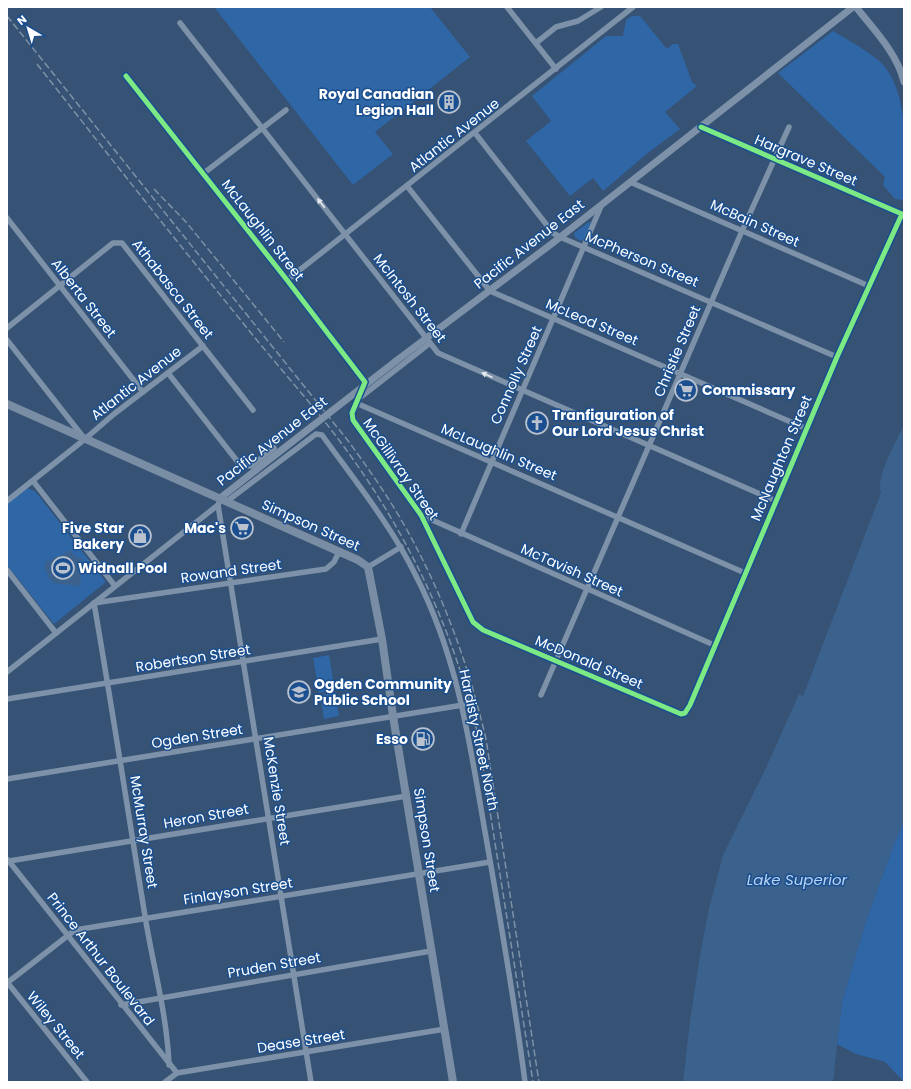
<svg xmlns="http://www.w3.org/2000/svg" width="911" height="1089" font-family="Poppins,sans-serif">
<rect width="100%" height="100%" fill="#365274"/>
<g fill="#2f66a5">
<polygon points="214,7 430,7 470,57 375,132 393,154 353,185"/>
<polygon points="632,16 640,16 667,49 673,44 678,44 692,82 697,86 665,112 680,129 649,152 603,191 593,178 570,196 526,141 551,121 532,96 606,36 623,36 626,20"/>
<path d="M833,31c13,8 43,24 52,36 26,34 19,92 19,133l-9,-1 -12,-14 2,-8 -107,-104z"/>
<path d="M589,222h2c-2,7 -2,17 -11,19l-5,-4 -1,-4z"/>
<polygon points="27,488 35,491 106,582 54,624 7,565 7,504"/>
<polygon points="329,655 335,690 319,693 313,658"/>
<polygon points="335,693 339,716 324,719 320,695"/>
<polygon points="904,821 904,1082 885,1062 856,1054 837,1044 842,1002 866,921 894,844"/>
</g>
<g fill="#3b618d">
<path d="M904,425v396l-10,23 -28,77 -24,81 -9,80h-150l7,-61 10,-66 9,-47 14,-53 42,-85 34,-76 4,2 78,-203c-6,-15 16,-53 23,-68z"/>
<polygon points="70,550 76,557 82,558 80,586 53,583 51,579 48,578 47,571 44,571 46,561 50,561 57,556 59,557"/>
</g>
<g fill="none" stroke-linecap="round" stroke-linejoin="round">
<g stroke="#7d92a8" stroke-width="5.5">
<polyline points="507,7 556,69"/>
<polyline points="180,23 438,353 776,501"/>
<polyline points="536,43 556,27 578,21 601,7"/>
<polyline points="126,76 287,280 365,382 352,413 353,420 421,515 473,622 483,630 681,714 685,713 690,705 837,357 902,214 701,127"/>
<polyline points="475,133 553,233 560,237 837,357"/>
<polyline points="204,173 286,110"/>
<polyline points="630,182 869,286"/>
<polyline points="407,186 490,291 807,429"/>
<polyline points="7,218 143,392"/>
<polyline points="287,280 633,7"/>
<polyline points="7,328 113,243 122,243 253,410"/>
<polyline points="7,340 84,438"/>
<polyline points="168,373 241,466 251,466 274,448"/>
<polyline points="357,400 430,343"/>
<polyline points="356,403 745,573"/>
<polyline points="33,481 115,586"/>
<polyline points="7,501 85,439 114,414 203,346"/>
<path d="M226,502l90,-68 6,1c33,46 69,90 94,141 41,80 53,162 68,250 15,85 30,170 41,256"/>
<polyline points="218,505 311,1082"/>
<polyline points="421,515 714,645"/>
<polyline points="461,534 602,204"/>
<polyline points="368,567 401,547"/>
<polyline points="7,570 56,633"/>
<path d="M94,603c18,104 34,209 51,313 8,50 22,98 24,149"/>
<polyline points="94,603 326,569 334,562 339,552"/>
<polyline points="7,672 218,505 219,503"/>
<polyline points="541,695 742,231 789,127"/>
<polyline points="7,699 382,639"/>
<polyline points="7,779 463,705"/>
<polyline points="8,860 177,1073"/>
<polyline points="9,861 407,796"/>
<polyline points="7,982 87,1082"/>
<polyline points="7,983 75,930 490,862"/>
<polyline points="121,1005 431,951"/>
<polyline points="165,1082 177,1073 445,1029"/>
</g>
<g stroke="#7d92a8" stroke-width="7">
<path d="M856,7c18,23 41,46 48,75"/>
<polyline points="396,361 554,242 853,7"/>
<polyline points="219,499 256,470"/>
</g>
<polyline stroke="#798da4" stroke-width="8" points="7,404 358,560 368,567 382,639 393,716 453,1082"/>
<g stroke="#7e92a7" stroke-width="1.5" stroke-dasharray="7 3" stroke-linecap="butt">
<path d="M7,16l342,426c19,26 38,53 54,81 39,68 65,140 83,216l53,343"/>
<path d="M37,64c68,87 136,173 206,259 31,39 65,76 96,117 66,88 115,188 139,296l55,346"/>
<polyline points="154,189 186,222 284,342"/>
</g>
<polyline stroke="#7d92a8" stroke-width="7" points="256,470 396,361"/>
<g stroke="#1b4f8f" stroke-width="8">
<polyline id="cycleway" points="126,76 287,280 365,382 352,413 353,420 421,515 473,622 483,630 681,714 685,713 690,705 837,357 902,214 701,127"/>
</g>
<use href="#cycleway" stroke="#7ce984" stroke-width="5"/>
</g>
<defs><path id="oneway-solid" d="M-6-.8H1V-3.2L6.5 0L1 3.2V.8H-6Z"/></defs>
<g fill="#e5e9ee">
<use href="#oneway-solid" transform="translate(321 203) rotate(-128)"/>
<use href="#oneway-solid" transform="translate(487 375) rotate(-156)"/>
</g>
<defs>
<g id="building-ring" transform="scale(1.15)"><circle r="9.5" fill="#1b4f8f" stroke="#b9c2ce" stroke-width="1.5"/><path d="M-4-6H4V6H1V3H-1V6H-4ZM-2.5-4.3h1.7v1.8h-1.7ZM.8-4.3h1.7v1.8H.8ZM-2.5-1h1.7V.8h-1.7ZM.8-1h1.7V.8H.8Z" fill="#b9c2ce"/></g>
<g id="supermarket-ring" transform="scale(1.15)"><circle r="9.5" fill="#1b4f8f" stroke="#b9c2ce" stroke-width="1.5"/><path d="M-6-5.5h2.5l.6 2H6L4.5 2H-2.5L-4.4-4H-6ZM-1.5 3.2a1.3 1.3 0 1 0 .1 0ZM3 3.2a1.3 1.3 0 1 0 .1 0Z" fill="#b9c2ce"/></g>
<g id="church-ring" transform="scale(1.15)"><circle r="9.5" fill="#1b4f8f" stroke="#b9c2ce" stroke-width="1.5"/><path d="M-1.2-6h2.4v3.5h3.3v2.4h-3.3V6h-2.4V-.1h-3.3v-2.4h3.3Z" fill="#b9c2ce"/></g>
<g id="shop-ring" transform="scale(1.15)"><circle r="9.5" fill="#1b4f8f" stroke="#b9c2ce" stroke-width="1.5"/><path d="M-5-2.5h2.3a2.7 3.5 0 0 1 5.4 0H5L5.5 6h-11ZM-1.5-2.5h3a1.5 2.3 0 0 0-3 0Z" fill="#b9c2ce"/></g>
<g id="stadium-ring" transform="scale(1.15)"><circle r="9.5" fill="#1b4f8f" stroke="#b9c2ce" stroke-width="1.5"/><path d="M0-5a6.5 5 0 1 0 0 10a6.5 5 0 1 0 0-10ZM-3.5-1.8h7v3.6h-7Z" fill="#b9c2ce"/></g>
<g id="school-ring" transform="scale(1.15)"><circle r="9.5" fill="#1b4f8f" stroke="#b9c2ce" stroke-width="1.5"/><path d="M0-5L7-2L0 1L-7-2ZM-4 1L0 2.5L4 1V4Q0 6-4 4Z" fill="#b9c2ce"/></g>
<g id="fuel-ring" transform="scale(1.15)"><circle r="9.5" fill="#1b4f8f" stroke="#b9c2ce" stroke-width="1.5"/><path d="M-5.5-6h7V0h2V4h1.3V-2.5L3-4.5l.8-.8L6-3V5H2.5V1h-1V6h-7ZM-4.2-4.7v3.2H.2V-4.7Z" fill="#b9c2ce"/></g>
</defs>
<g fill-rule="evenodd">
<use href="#building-ring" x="449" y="102"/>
<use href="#supermarket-ring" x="686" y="390"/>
<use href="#church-ring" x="537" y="423"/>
<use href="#supermarket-ring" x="242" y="528"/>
<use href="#shop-ring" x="140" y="536"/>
<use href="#stadium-ring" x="63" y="568"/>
<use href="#school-ring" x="299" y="692"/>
<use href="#fuel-ring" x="423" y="739"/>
</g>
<g text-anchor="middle" stroke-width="3" stroke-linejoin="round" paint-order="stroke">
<g font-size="14" font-weight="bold" fill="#fff" stroke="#1b4f8f" text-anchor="end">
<text x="434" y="99">Royal Canadian<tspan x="434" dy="16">Legion Hall</tspan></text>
<text x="702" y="395" text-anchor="start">Commissary</text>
<text x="552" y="420" text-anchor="start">Tranfiguration of<tspan x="552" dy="16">Our Lord Jesus Christ</tspan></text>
<text x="124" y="533">Five Star<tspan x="124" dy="16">Bakery</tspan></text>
<text x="226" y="533">Mac's</text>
<text x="78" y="573" text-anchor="start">Widnall Pool</text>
<text x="314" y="689" text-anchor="start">Ogden Community<tspan x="314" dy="16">Public School</tspan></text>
<text x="408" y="744">Esso</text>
</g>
<g font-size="14" fill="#fff" stroke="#1b4f8f">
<text transform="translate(454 135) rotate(-38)" y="5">Atlantic Avenue</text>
<text transform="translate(806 160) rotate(23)" y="5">Hargrave Street</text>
<text transform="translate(755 223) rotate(24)" y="5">McBain Street</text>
<text transform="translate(263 230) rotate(52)" y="5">McLaughlin Street</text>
<text transform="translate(529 244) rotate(-38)" y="5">Pacific Avenue East</text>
<text transform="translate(642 259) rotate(23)" y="5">McPherson Street</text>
<text transform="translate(173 289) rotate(52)" y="5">Athabasca Street</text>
<text transform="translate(84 298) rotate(52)" y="5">Alberta Street</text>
<text transform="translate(410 298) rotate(52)" y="5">McIntosh Street</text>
<text transform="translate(592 322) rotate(23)" y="5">McLeod Street</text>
<text transform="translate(677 351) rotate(-67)" y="5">Christie Street</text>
<text transform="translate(516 375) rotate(-66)" y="5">Connolly Street</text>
<text transform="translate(136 383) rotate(-38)" y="5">Atlantic Avenue</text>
<text transform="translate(272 441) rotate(-38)" y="5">Pacific Avenue East</text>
<text transform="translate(499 452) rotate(23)" y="5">McLaughlin Street</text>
<text transform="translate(781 458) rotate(-67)" y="5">McNaughton Street</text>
<text transform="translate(401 469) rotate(55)" y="5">McGillivray Street</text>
<text transform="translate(311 525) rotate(24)" y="5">Simpson Street</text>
<text transform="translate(572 570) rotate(24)" y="5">McTavish Street</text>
<text transform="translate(231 571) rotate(-8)" y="5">Rowand Street</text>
<text transform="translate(193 658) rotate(-9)" y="5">Robertson Street</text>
<text transform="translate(589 662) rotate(23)" y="5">McDonald Street</text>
<text transform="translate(197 736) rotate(-9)" y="5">Ogden Street</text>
<text transform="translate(479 740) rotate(78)" y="5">Hardisty Street North</text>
<text transform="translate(277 791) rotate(81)" y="5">McKenzie Street</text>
<text transform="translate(206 816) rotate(-10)" y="5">Heron Street</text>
<text transform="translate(144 832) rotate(81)" y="5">McMurray Street</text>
<text transform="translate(427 840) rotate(81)" y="5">Simpson Street</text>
<text transform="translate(238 891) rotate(-9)" y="5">Finlayson Street</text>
<text transform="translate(101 959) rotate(52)" y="5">Prince Arthur Boulevard</text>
<text transform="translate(274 965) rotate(-10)" y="5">Pruden Street</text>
<text transform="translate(56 1025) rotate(51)" y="5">Wiley Street</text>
<text transform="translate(301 1041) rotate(-9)" y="5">Dease Street</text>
</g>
<g font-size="15" font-style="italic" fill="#b5d3f5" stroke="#1b4f8f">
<text x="797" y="885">Lake Superior</text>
</g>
</g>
<rect width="911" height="1089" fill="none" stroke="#ffffff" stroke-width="16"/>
<g transform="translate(28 28) rotate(322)" stroke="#1b4f8f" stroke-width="3" paint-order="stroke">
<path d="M0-3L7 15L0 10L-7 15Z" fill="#ffffff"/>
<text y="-6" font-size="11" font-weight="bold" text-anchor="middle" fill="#ffffff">N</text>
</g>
</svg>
